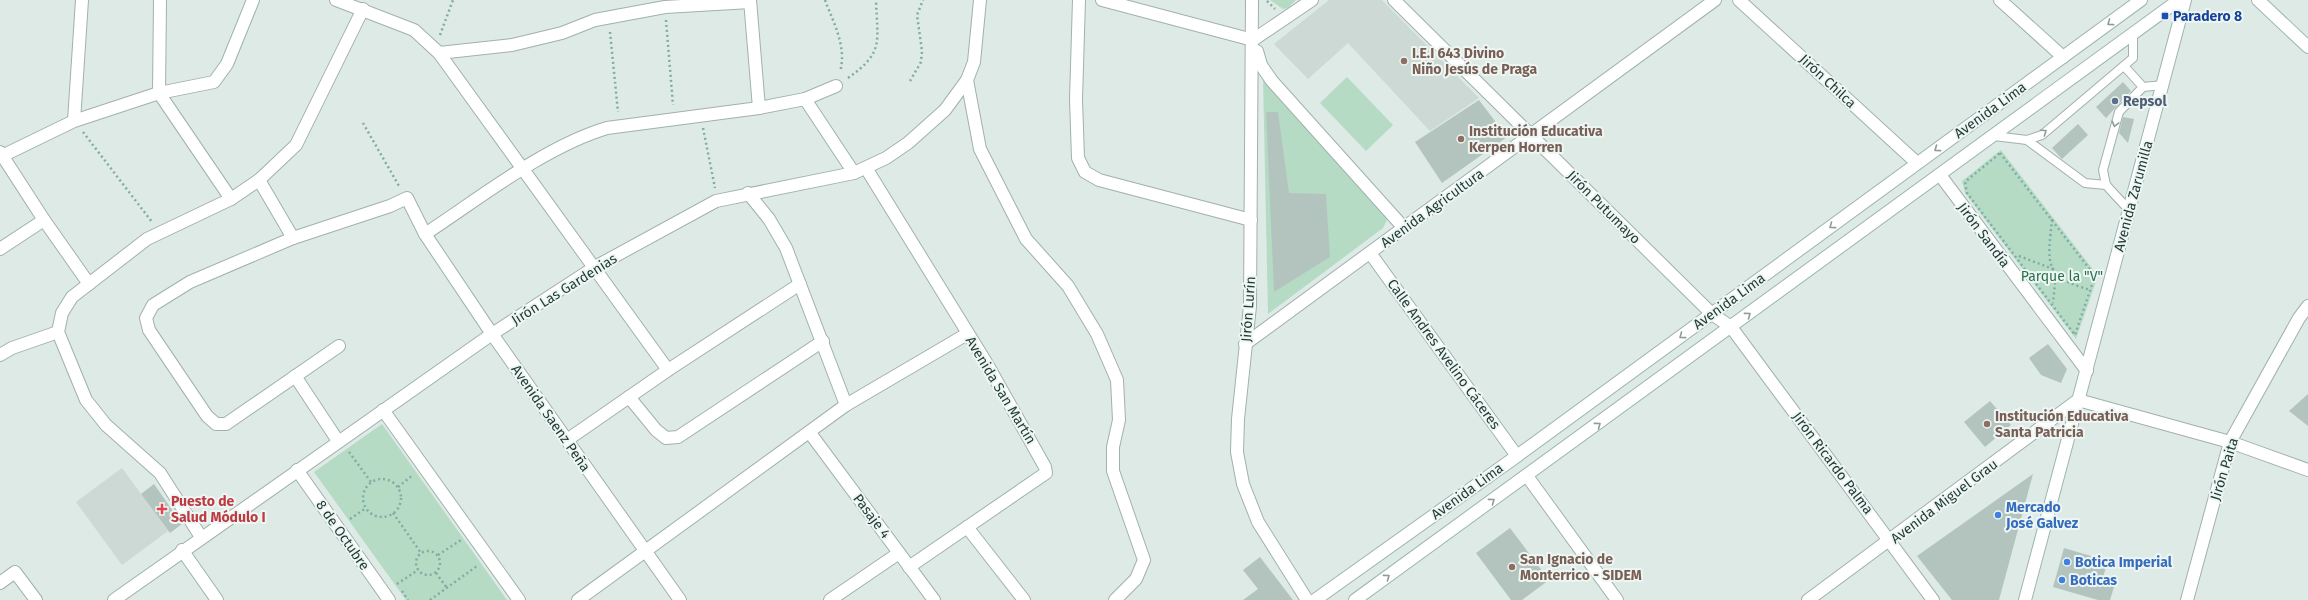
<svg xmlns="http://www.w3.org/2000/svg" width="2308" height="600" font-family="'Fira Sans',sans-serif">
<rect width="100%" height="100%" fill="#deeae6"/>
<g fill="#ccd9d5">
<polygon points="1329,0 1382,0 1479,98 1430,131 1348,43 1308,79 1274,44"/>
<polygon points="122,468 168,531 122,565 76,502"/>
</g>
<g fill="#b6dbc5">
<polygon points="1270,0 1296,0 1288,8 1283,9"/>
<polygon points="1263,77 1384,213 1387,220 1383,228 1268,314"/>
<polygon points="1347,77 1393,125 1366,151 1320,103"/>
<polygon points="2001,150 2098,276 2076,339 1965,193 1962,181"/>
<polygon points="382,424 507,600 406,600 314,472"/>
</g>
<g fill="#b3c4bf">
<polygon points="2123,82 2131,91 2106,118 2096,107"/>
<polygon points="1479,100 1507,137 1442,183 1415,142"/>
<polygon points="1266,112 1278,112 1289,193 1326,194 1330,257 1274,292"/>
<polygon points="2123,117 2134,119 2128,143 2119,133"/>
<polygon points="2078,124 2088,135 2062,159 2052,148"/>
<polygon points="2048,344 2067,369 2061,383 2041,375 2029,358"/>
<polygon points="2308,394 2308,426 2289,411"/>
<polygon points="1990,401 2011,425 1985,447 1964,422"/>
<polygon points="2033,474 1999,600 1952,600 1917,556"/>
<polygon points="154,484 182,524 170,533 141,494"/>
<polygon points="1510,528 1549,580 1522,600 1511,600 1476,553"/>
<polygon points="2064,548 2108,561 2103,577 2116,581 2110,600 2098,600 2053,587"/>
<polygon points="1260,557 1293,600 1243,600 1258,589 1243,570"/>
</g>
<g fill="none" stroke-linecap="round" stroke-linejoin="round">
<g stroke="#a1b1ad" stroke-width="10">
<g id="lane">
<polyline points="2124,66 2143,87"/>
<polyline points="1994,136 2027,140 2042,135 2133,58 2133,34"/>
<polyline points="2027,140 2085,183 2106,185"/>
<polyline points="2129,210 2106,185 2103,170 2119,112 2143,87 2163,85"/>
</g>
</g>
<g stroke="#a1b1ad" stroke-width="14">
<g id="street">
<polyline points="160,0 159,93 231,199"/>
<polyline points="336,0 414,30 439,53 668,370"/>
<polyline points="750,0 759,108"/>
<polyline points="1079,0 1076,99 1078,158 1085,172 1099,180 1251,220"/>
<polyline points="1102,0 1253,40"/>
<polyline points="1252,0 1250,306 1238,419 1237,452 1243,484 1258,522 1307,600"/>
<polyline points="1394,0 1712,314 1731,327 1933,600"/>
<polyline points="1739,0 1917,163"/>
<polyline points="2000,0 2063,57"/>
<polyline points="1253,40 1312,0"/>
<polyline points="1257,51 1261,65 1272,81 1404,228"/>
<polyline points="439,53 512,45 562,33 595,20 665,7 750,2"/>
<polyline points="967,80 980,149 1026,239 1068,286 1097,334 1117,380 1119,420 1113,447 1113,471 1144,560 1136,579 1115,600"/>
<polyline points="805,99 854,173"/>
<polyline points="74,121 82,0"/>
<polyline points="0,152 44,220 89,284"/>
<polyline points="4,155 74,121 159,93 214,82 227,64 253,0"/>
<polyline points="866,168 987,364 1045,467 1046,473 909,567"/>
<polyline points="1940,175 2087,371"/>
<polyline points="259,180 293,238"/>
<polyline points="748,193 769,219 786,248 846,405"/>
<path d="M425,234c55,-36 119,-87 182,-106l152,-20 46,-9 31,-13"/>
<polyline points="0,249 44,220"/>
<polyline points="1370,253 1517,456"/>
<polyline points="1245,344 1715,0"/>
<polyline points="339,346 226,424 216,424 207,416 149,330 146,318 153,305 190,282 293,238 390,206 407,198 425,234 492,334 680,600"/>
<polyline points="0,355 12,348 58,332"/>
<polyline points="295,376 338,441"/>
<polyline points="629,397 656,430 666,438 678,437 823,341"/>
<polyline points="383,410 519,600"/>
<polyline points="810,433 934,600"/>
<polyline points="567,440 668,370 800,284"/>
<polyline points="297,470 389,600"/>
<polyline points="1527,476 1617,600"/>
<polyline points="967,527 1024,600"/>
<polyline points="201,537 160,473 106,425 86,400 58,332 62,313 72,297 147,239 231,199 259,180 296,145 363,9"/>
<polyline points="182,550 217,600"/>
<polyline points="0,583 15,572 36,600"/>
<polyline points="114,600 492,334 595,267 716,201 854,173 886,158 908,143 945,110 967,80 974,62 980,0"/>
<polyline points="578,600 846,405 967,334"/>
<polyline points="830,600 899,553"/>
<polyline points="1808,600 2078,400 2230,442 2308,470"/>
<polyline points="2187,600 2230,442 2299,318 2308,306"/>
</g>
</g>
<g stroke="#9db5b0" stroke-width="14">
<g id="secondary">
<polyline points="2258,0 2308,47"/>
<polyline points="1315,600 1517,456 2141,0"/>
<polyline points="1355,600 2179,0"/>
<polyline points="2025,600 2185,0"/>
</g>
</g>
<g stroke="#7eada5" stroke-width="2.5" stroke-dasharray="2 3" stroke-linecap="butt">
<path d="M825,0c9,24 22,47 15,72"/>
<polyline points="1267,1 1275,9"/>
<polyline points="666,20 673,105"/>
<polyline points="610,32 618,112"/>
<polyline points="440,35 453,0"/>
<path d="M848,78c37,-26 29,-37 28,-78"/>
<polyline points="910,81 921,62 922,51 917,15 923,0"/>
<polyline points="363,123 399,186"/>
<polyline points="703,128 715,188"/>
<polyline points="83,132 152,222"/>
<polygon points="2000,153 2095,276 2075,335 1967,193 1965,182"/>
<path d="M2052,219c-4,44 -10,58 39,71"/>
<polyline points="2019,256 2053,269 2055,284 2053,303"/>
<polyline points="349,452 371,482"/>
<circle cx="382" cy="498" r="19"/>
<polyline points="398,487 413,475"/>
<polyline points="393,513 421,553"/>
<polyline points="350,519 366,508"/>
<circle cx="428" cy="563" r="12"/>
<polyline points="438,555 461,540"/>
<polyline points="436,573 447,588"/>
<polyline points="397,584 418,570"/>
<polyline points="402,591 408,600"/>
<polyline points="430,600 477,566"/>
</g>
<use href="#lane" stroke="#fff" stroke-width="8"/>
<use href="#street" stroke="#fff" stroke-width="12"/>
<use href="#secondary" stroke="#fff" stroke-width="12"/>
</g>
<defs><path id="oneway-chevron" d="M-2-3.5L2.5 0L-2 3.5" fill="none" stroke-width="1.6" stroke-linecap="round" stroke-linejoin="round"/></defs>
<g stroke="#8f9c9a">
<use href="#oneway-chevron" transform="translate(2110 23) rotate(144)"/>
<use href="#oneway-chevron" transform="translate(2115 124) rotate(105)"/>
<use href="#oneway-chevron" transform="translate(2044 132) rotate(-35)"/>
<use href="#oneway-chevron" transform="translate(1937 149) rotate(144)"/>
<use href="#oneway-chevron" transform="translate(1832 226) rotate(144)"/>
<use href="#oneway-chevron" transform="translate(1748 315) rotate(-36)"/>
<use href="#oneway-chevron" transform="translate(1682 336) rotate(144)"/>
<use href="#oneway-chevron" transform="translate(1598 425) rotate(-36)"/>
<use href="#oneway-chevron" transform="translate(1492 501) rotate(-36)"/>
<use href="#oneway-chevron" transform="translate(1387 577) rotate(-36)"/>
</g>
<rect fill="#1a4fb4" stroke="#eef6f3" stroke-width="1.5" x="2161" y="12" width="8" height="8" rx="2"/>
<g fill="#8d6e63" stroke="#eef6f3" stroke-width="1.5">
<circle cx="1404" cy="61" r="4"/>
<circle cx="1461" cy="139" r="4"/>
<circle cx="1987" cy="424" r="4"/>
<circle cx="1512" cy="567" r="4"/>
</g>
<circle fill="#5c6f8a" stroke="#eef6f3" stroke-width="1.5" cx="2115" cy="101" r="4"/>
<path fill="#e0444e" stroke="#eef6f3" stroke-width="1.5" d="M160 503h4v4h4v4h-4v4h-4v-4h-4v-4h4z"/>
<g fill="#3f7fe0" stroke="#eef6f3" stroke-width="1.5">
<circle cx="1998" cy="515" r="4"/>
<circle cx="2067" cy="562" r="4"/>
<circle cx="2062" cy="580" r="4"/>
</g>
<g text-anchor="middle" stroke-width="4" stroke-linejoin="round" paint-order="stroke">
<g font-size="14" font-weight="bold" fill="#164399" stroke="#eef6f3" text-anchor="start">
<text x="2173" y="21">Paradero 8</text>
</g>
<g font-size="14" font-weight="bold" fill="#785e54" stroke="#eef6f3" text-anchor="start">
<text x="1412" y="58">I.E.I 643 Divino<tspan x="1412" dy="16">Niño Jesús de Praga</tspan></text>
<text x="1469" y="136">Institución Educativa<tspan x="1469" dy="16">Kerpen Horren</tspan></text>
<text x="1995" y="421">Institución Educativa<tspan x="1995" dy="16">Santa Patricia</tspan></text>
<text x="1520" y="564">San Ignacio de<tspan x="1520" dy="16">Monterrico - SIDEM</tspan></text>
</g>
<g font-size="14" fill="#1f3935" stroke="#eef6f3">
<text transform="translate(1828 81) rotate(43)" y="5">Jirón Chilca</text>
<text transform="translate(1990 110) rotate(-36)" y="5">Avenida Lima</text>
<text transform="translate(2133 196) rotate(-75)" y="5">Avenida Zarumilla</text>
<text transform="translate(1604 207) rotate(45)" y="5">Jirón Putumayo</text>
<text transform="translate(1432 208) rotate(-36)" y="5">Avenida Agricultura</text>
<text transform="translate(1984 235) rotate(53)" y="5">Jirón Sandía</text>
<text transform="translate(564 289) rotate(-32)" y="5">Jirón Las Gardenias</text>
<text transform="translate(1729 301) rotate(-36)" y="5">Avenida Lima</text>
<text transform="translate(1248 309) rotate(-86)" y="5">Jirón Lurín</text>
<text transform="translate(1444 354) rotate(54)" y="5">Calle Andres Avelino Cáceres</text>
<text transform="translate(1001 390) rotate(59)" y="5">Avenida San Martín</text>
<text transform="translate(551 418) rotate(55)" y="5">Avenida Saenz Peña</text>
<text transform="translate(1833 463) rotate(53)" y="5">Jirón Ricardo Palma</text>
<text transform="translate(2224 469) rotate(-73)" y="5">Jirón Paita</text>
<text transform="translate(1467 491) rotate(-36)" y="5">Avenida Lima</text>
<text transform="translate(1944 501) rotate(-37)" y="5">Avenida Miguel Grau</text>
<text transform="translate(872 516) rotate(53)" y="5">Pasaje 4</text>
<text transform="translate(343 535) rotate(55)" y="5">8 de Octubre</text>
</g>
<g font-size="14" font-weight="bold" fill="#4e5e75" stroke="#eef6f3" text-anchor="start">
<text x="2123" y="106">Repsol</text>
</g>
<g font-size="14" fill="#2a704e" stroke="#eef6f3">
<text x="2062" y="281">Parque la "V"</text>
</g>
<g font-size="14" font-weight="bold" fill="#be3a42" stroke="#eef6f3" text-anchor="start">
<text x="171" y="506">Puesto de<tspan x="171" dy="16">Salud Módulo I</tspan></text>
</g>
<g font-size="14" font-weight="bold" fill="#366cbe" stroke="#eef6f3" text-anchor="start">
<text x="2006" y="512">Mercado<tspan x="2006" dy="16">José Galvez</tspan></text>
<text x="2075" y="567">Botica Imperial</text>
<text x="2070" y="585">Boticas</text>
</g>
</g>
</svg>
